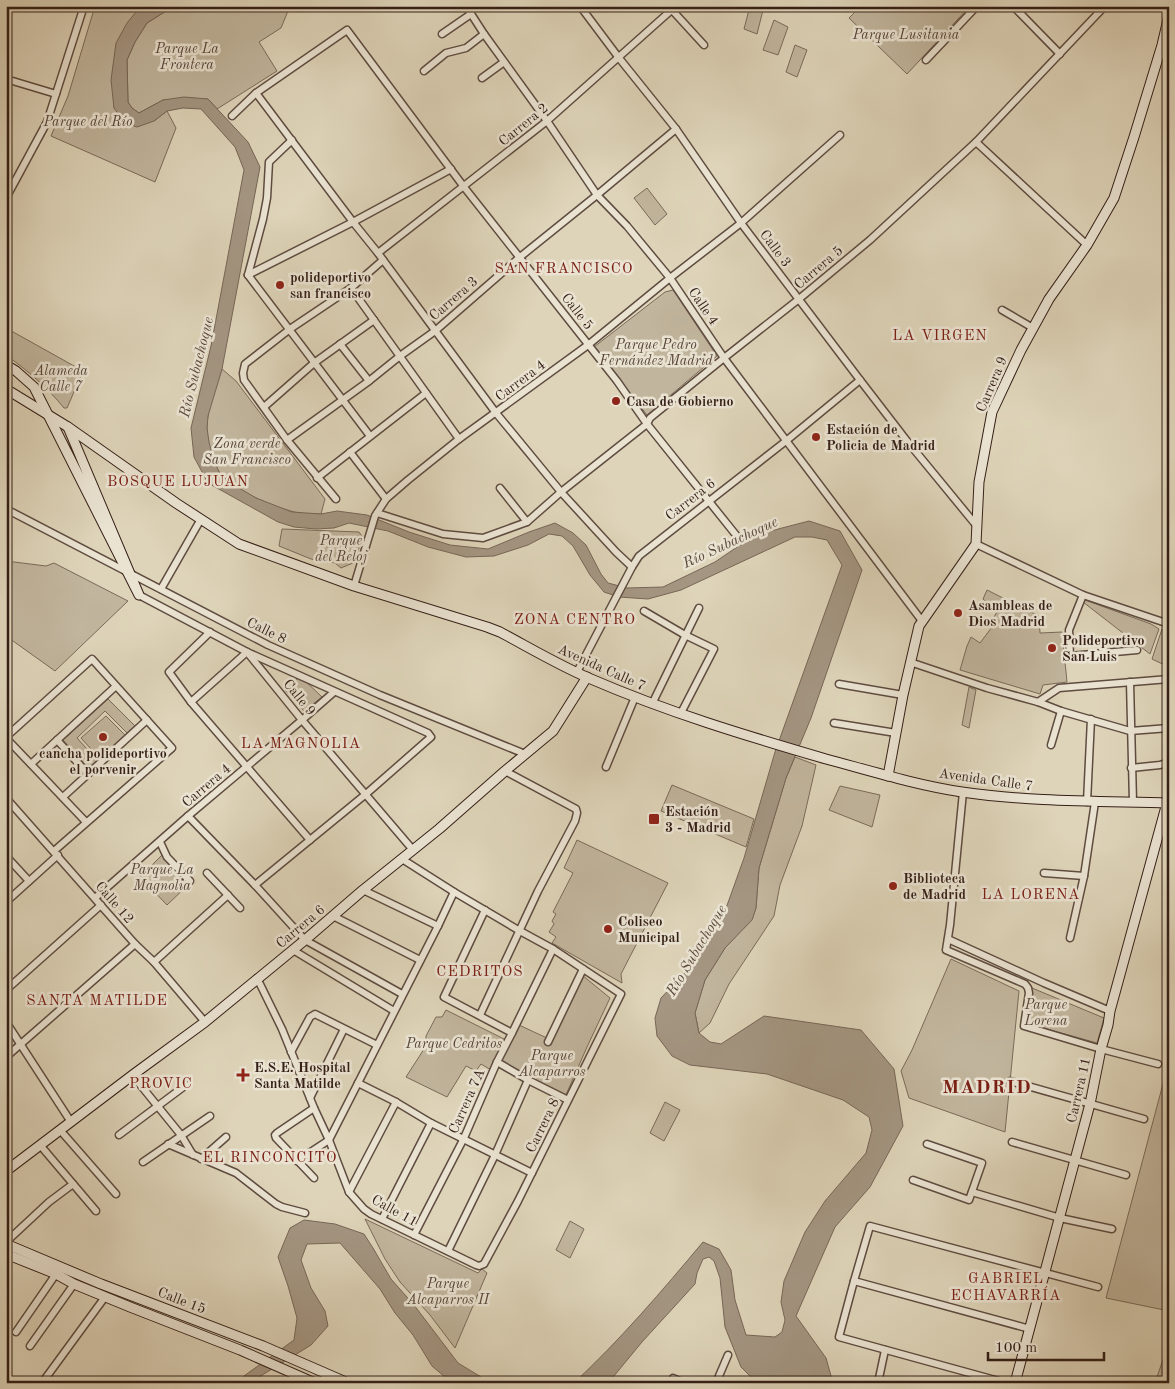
<svg xmlns="http://www.w3.org/2000/svg" width="1175" height="1389" font-family="'Old Standard TT',serif">
<rect width="100%" height="100%" fill="#ded4b9"/>
<filter id="stains"><feTurbulence type="fractalNoise" baseFrequency=".004" numOctaves="4"/><feColorMatrix values="0 0 0 0 .2 0 0 0 0 .09 0 0 0 0 .02 0 0 0 .5 -.17"/></filter>
<radialGradient id="worn" r=".72"><stop offset=".6" stop-color="#630" stop-opacity="0"/><stop offset="1" stop-color="#630" stop-opacity=".3"/></radialGradient>
<g fill="#c1b59d" stroke="#7a6a5a">
<polygon points="95,6 143,6 136,12 114,108 154,121 167,111 176,128 155,182 51,136 68,96"/>
<polygon points="174,6 290,6 281,28 259,42 277,71 217,109 208,99 163,100 139,113 132,108 128,102 127,60 135,42 147,23"/>
<polygon points="750,6 764,6 757,34 744,29"/>
<polygon points="861,6 970,6 907,74 849,18"/>
<polygon points="774,20 788,27 778,55 763,50"/>
<polygon points="795,45 807,50 797,77 786,72"/>
<polygon points="647,188 667,214 655,225 634,198"/>
<polygon points="673,290 717,356 647,415 594,347 665,292"/>
<path d="M6,328l77,43 -16,37h-3c-17,-21 -36,-37 -58,-53z"/>
<path d="M222,369l14,12 89,118 -4,15c-10,0 -21,0 -30,-3 -20,-5 -59,-22 -71,-38 -8,-11 -13,-31 -13,-44 -1,-17 10,-44 15,-60z"/>
<polygon points="282,529 359,532 363,538 353,563 341,568 335,563 311,559 279,546"/>
<polygon points="6,561 46,566 54,563 128,601 55,671 6,636"/>
<polygon points="987,590 1039,616 1040,633 1062,632 1067,682 1043,685 1040,694 960,670 967,646 971,637 980,643 992,627 989,625 997,612 983,599"/>
<polygon points="1085,600 1151,624 1159,629 1150,654 1083,602"/>
<polygon points="1162,629 1169,631 1169,667 1152,659"/>
<polygon points="300,676 322,697 304,711 285,690"/>
<polygon points="969,687 976,690 969,728 962,725"/>
<polygon points="108,699 135,726 127,733 105,711 77,738 98,761 89,769 63,740"/>
<polygon points="106,716 125,735 100,759 81,738"/>
<polygon points="795,757 816,765 802,826 780,885 774,916 729,984 710,1023 699,1033 695,1013 705,980 725,948 752,919 756,908 759,868 786,778"/>
<polygon points="672,785 754,819 746,847 661,811"/>
<polygon points="840,786 880,795 872,827 829,810"/>
<polygon points="577,840 668,883 621,974 622,983 552,943 556,937 549,932 554,924 552,921 556,914 553,912 573,873 564,868"/>
<polygon points="162,855 189,884 167,905 140,877"/>
<polygon points="951,959 1019,991 1005,1132 909,1098 901,1071 912,1050"/>
<polygon points="582,975 610,998 587,1047 565,1097 499,1061 519,1025 549,1039"/>
<polygon points="1032,988 1104,1018 1097,1043 1025,1023"/>
<polygon points="446,1010 504,1039 506,1042 491,1070 481,1064 476,1071 466,1066 447,1097 406,1077 426,1046 426,1036 436,1017 442,1017"/>
<polygon points="1168,1065 1169,1065 1169,1311 1106,1298"/>
<polygon points="665,1102 680,1110 664,1141 650,1133"/>
<polygon points="365,1219 478,1273 482,1269 487,1273 455,1348 430,1315 400,1282 385,1259"/>
<polygon points="570,1221 584,1229 570,1258 556,1250"/>
<polygon points="1169,1342 1169,1383 1155,1383"/>
</g>
<g fill="#a49682" stroke="#776657">
<path d="M143,6h31l-27,17 -12,19 -8,18 1,42 4,6 7,5 24,-13 21,-3 24,2 40,43 12,25 -38,202 -14,47 -1,12 2,14 4,16 6,14 10,10 27,16 36,14 29,2 16,-3 30,4 42,17 41,13 38,4 41,-17 26,-9 18,10 13,12 15,29 7,9 19,5 36,-1 52,-25 40,-27 54,-14 31,10 22,39 -51,148 -25,60 -27,90 -3,40 -4,12 -27,28 -20,32 -10,33 4,20 11,9 11,2 43,-28 97,14 33,39 9,57 -33,61 -35,40 -39,89 30,42 7,25h-76l-16,-16 -16,-40 -5,-49 -6,-17 -5,-4 -6,2 -6,14 -2,11 -53,58 -33,40 -35,1c47,-44 88,-92 129,-141l16,7 12,21 4,30 11,35 29,2 7,-5 3,-12 -4,-18 3,-21 21,-49 20,-31 41,-48 6,-23 -3,-13 -26,-17 -76,-26 -77,-9 -18,-9 -15,-20 -2,-18 6,-20 35,-37 29,-50 19,-53 31,-106 67,-187 -15,-25 -15,-3h-17l-114,53 -33,9 -29,-2 -15,-5 -14,-17 -17,-29 -11,-10 -13,-2 -21,11 -34,11 -28,1 -38,-10 -40,-16 -39,-8 -15,5 -18,1 -22,-2 -16,-5 -70,-39 -14,-26 -3,-29 20,-82 33,-176 -9,-23 -34,-38 -18,-1 -16,3 -13,10 -17,6 -12,-4 -11,-15 -3,-28 5,-37 11,-20 9,-11z"/>
<polygon points="304,1220 335,1224 364,1234 373,1248 391,1279 414,1305 458,1363 491,1383 452,1383 432,1366 413,1335 395,1313 380,1289 340,1243 307,1244 301,1260 311,1288 325,1311 328,1326 311,1345 259,1377 255,1383 241,1383 244,1376 294,1340 297,1318 288,1286 278,1257 290,1228"/>
</g>
<g fill="none" stroke-linecap="round" stroke-linejoin="round">
<g stroke="#5e4c40" stroke-width="9">
<g id="street">
<polyline points="466,6 484,34 547,121 597,195 627,226 670,278 724,358 922,621"/>
<polyline points="580,6 619,58 676,129 741,223 860,380 907,441 976,525"/>
<polyline points="1013,6 1060,54"/>
<polyline points="672,10 704,45"/>
<polyline points="442,34 471,14"/>
<polyline points="926,60 977,6"/>
<polyline points="424,71 446,53 466,48 484,34"/>
<polyline points="482,78 504,62"/>
<polyline points="6,79 56,94"/>
<polyline points="256,93 353,222 378,253 496,413 561,492 616,552 632,567"/>
<polyline points="232,116 256,93 347,30 464,187 617,381 647,424 736,535"/>
<polyline points="976,142 1087,245"/>
<polyline points="6,198 47,122 84,6"/>
<polyline points="378,253 547,121 676,6"/>
<polyline points="248,275 353,222 451,169"/>
<polyline points="248,275 370,436"/>
<polyline points="248,275 263,219 267,198 269,162 292,140"/>
<polyline points="351,288 459,439"/>
<polyline points="1002,310 1033,328"/>
<polyline points="340,344 369,381"/>
<polyline points="264,407 314,363 374,320"/>
<polyline points="287,440 369,381 400,356 435,331 520,257 597,195 676,129"/>
<polyline points="350,452 386,499"/>
<polyline points="317,478 426,393"/>
<polyline points="500,488 527,522"/>
<polyline points="336,499 287,440 244,380 243,373 245,364 290,329 351,288 383,260"/>
<polyline points="6,509 268,645 380,695 525,754"/>
<polyline points="377,513 443,534 483,538 527,522 561,492 647,424 650,418 724,358 799,299 870,240 976,142 1105,6"/>
<polyline points="976,544 1083,595 1169,624"/>
<polyline points="354,586 375,516 386,499 408,480 459,439 588,345 670,278 741,223 840,135"/>
<polyline points="161,589 201,519"/>
<polyline points="139,595 247,652 302,720 413,850"/>
<polyline points="1083,595 1069,630 1070,656 1137,650"/>
<polyline points="644,611 685,635 714,649 681,713"/>
<polyline points="210,632 169,672 191,702 310,840"/>
<polyline points="247,652 428,733 431,737 366,794 255,885"/>
<polyline points="910,662 987,688 1038,702 1061,711 1130,731 1169,728"/>
<polyline points="577,672 632,567 639,556 786,441 860,380"/>
<polyline points="1130,682 1133,802"/>
<polyline points="839,684 903,695"/>
<polyline points="191,702 247,652"/>
<polyline points="1038,702 1059,688 1169,679"/>
<polyline points="652,704 699,608"/>
<polyline points="834,723 896,733"/>
<polyline points="6,737 92,659 172,748 54,851"/>
<polyline points="6,738 86,822"/>
<polyline points="57,740 88,774"/>
<polyline points="1051,745 1061,711"/>
<polyline points="31,764 116,686"/>
<polyline points="606,767 635,697"/>
<polyline points="1131,768 1160,765 1169,762"/>
<polyline points="963,792 950,925 946,950 1025,984 1028,988 1029,993 1024,1026 1101,1049 1158,1064"/>
<polyline points="63,797 147,720"/>
<polyline points="6,798 135,944 154,962 205,1022"/>
<polyline points="1087,802 1091,719"/>
<polyline points="188,816 255,885 305,940 402,994"/>
<polyline points="160,842 167,857 190,881"/>
<polyline points="6,856 29,881"/>
<polyline points="207,873 240,908"/>
<polyline points="1044,873 1084,876"/>
<polyline points="363,890 438,926"/>
<polyline points="95,898 188,816 302,720 334,692"/>
<polyline points="6,902 58,855"/>
<polyline points="485,910 444,997 512,1033"/>
<polyline points="333,916 420,960"/>
<polyline points="1070,938 1084,876 1095,802"/>
<polyline points="948,939 1044,983 1110,1011"/>
<polyline points="293,950 394,1011"/>
<polyline points="154,962 228,895"/>
<polyline points="257,978 282,1029 314,1108 329,1140 349,1192 364,1209 371,1214 476,1265 479,1266 484,1264 518,1201 621,994 553,949 520,931 454,892 402,859"/>
<polyline points="6,990 101,905"/>
<polyline points="480,1015 538,891 575,821 577,813 576,809 505,771"/>
<polyline points="6,1022 71,1122"/>
<polyline points="548,1042 583,969"/>
<polyline points="291,1052 310,1017 315,1014 377,1045"/>
<polyline points="6,1057 135,944"/>
<polyline points="497,1062 528,1080 568,1100"/>
<polyline points="134,1074 138,1082 181,1135 193,1155"/>
<polyline points="1010,1081 1144,1119"/>
<polyline points="358,1083 396,1102 431,1123 532,1173"/>
<polyline points="310,1098 344,1029"/>
<polyline points="60,1130 116,1194"/>
<polyline points="119,1135 186,1085"/>
<polyline points="1012,1142 1126,1175"/>
<polyline points="168,1144 236,1173 276,1204 282,1207 305,1213"/>
<polyline points="40,1145 96,1211"/>
<polyline points="201,1159 226,1137"/>
<polyline points="297,1161 329,1140 438,926 454,892"/>
<polyline points="143,1162 210,1116"/>
<polyline points="314,1178 276,1138 275,1135 277,1133 314,1108"/>
<polyline points="913,1180 969,1200 982,1163 927,1144"/>
<polyline points="349,1192 396,1102"/>
<polyline points="972,1192 1060,1218 1112,1229"/>
<polyline points="382,1219 431,1123"/>
<polyline points="414,1235 464,1138 497,1062 512,1033 553,949"/>
<polyline points="6,1242 49,1202 73,1184"/>
<polyline points="448,1251 495,1155 528,1080"/>
<polyline points="854,1281 1030,1329"/>
<polyline points="16,1332 56,1274"/>
<polyline points="30,1346 74,1284"/>
<polyline points="673,1378 684,1383"/>
<polyline points="42,1383 105,1297"/>
<polyline points="716,1383 728,1355"/>
<polyline points="878,1383 885,1350"/>
<polyline points="1006,1383 839,1337 854,1281 870,1226 1098,1287"/>
</g>
</g>
<g stroke="#341f17" stroke-width="11">
<g id="secondary">
<polyline points="6,365 16,371 34,387 139,595 68,427"/>
<path d="M6,389l62,38 108,76 63,41 115,42 133,41 13,5c30,16 60,34 91,47 76,33 156,57 235,80 45,12 90,26 136,33 68,10 138,9 207,11"/>
<polyline points="888,776 903,695 919,626 976,544 979,482 992,412 1021,350 1049,299 1087,245 1114,198 1134,137 1162,45 1169,15"/>
<polyline points="6,1171 134,1074 205,1022 305,940 363,890 439,829 505,771 553,731 587,677"/>
<polyline points="6,1244 101,1284 263,1346 348,1383"/>
<polyline points="6,1254 56,1274 74,1284 130,1307 240,1350 315,1383"/>
<polyline points="1015,1383 1090,1104 1101,1049 1108,1025 1110,1011 1167,803"/>
</g>
</g>
<use href="#street" stroke="#eae3d2" stroke-width="6"/>
<use href="#secondary" stroke="#eae3d2" stroke-width="9"/>
</g>
<g fill="#8f2418" stroke="#eae3d2" stroke-width="2">
<circle cx="280" cy="285" r="5"/>
<circle cx="616" cy="401" r="5"/>
<circle cx="816" cy="437" r="5"/>
<circle cx="958" cy="613" r="5"/>
<circle cx="1052" cy="648" r="5"/>
<circle cx="103" cy="737" r="5"/>
<rect x="648" y="813" width="12" height="12" rx="2.5"/>
<circle cx="893" cy="886" r="5"/>
<circle cx="608" cy="929" r="5"/>
<path d="M240.5 1067.5h5v5h5v5h-5v5h-5v-5h-5v-5h5z"/>
</g>
<g text-anchor="middle" stroke-width="5" stroke-linejoin="round" paint-order="stroke">
<g font-size="14" font-style="italic" fill="#574438" stroke="#eae3d2">
<text x="906" y="39">Parque Lusitania</text>
<text x="187" y="53">Parque La<tspan x="187" dy="16">Frontera</tspan></text>
<text x="88" y="126">Parque del Río</text>
<text x="656" y="349">Parque Pedro<tspan x="656" dy="16">Fernández Madrid</tspan></text>
<text x="61" y="375">Alameda<tspan x="61" dy="16">Calle 7</tspan></text>
<text x="247" y="448">Zona verde<tspan x="247" dy="16">San Francisco</tspan></text>
<text x="341" y="545">Parque<tspan x="341" dy="16">del Reloj</tspan></text>
<text x="162" y="874">Parque La<tspan x="162" dy="16">Magnolia</tspan></text>
<text x="1046" y="1009">Parque<tspan x="1046" dy="16">Lorena</tspan></text>
<text x="454" y="1048">Parque Cedritos</text>
<text x="552" y="1060">Parque<tspan x="552" dy="16">Alcaparros</tspan></text>
<text x="448" y="1288">Parque<tspan x="448" dy="16">Alcaparros II</tspan></text>
</g>
<g font-size="14" fill="#341f17" stroke="#eae3d2">
<text transform="translate(523 124) rotate(-39)" y="5">Carrera 2</text>
<text transform="translate(776 248) rotate(53)" y="5">Calle 3</text>
<text transform="translate(818 267) rotate(-40)" y="5">Carrera 5</text>
<text transform="translate(453 298) rotate(-41)" y="5">Carrera 3</text>
<text transform="translate(704 306) rotate(56)" y="5">Calle 4</text>
<text transform="translate(578 311) rotate(52)" y="5">Calle 5</text>
<text transform="translate(520 380) rotate(-37)" y="5">Carrera 4</text>
<text transform="translate(991 384) rotate(-67)" y="5">Carrera 9</text>
<text transform="translate(690 499) rotate(-38)" y="5">Carrera 6</text>
<text transform="translate(267 630) rotate(26)" y="5">Calle 8</text>
<text transform="translate(602 667) rotate(24)" y="5">Avenida Calle 7</text>
<text transform="translate(300 697) rotate(51)" y="5">Calle 9</text>
<text transform="translate(986 779) rotate(8)" y="5">Avenida Calle 7</text>
<text transform="translate(206 785) rotate(-40)" y="5">Carrera 4</text>
<text transform="translate(115 902) rotate(49)" y="5">Calle 12</text>
<text transform="translate(300 926) rotate(-40)" y="5">Carrera 6</text>
<text transform="translate(1078 1090) rotate(-77)" y="5">Carrera 11</text>
<text transform="translate(466 1101) rotate(-66)" y="5">Carrera 7A</text>
<text transform="translate(542 1125) rotate(-64)" y="5">Carrera 8</text>
<text transform="translate(395 1210) rotate(29)" y="5">Calle 11</text>
<text transform="translate(182 1300) rotate(21)" y="5">Calle 15</text>
</g>
<g font-size="14" font-weight="bold" fill="#341f17" stroke="#eae3d2" text-anchor="start">
<text x="290" y="282">polideportivo<tspan x="290" dy="16">san francisco</tspan></text>
<text x="626" y="406">Casa de Gobierno</text>
<text x="826" y="434">Estación de<tspan x="826" dy="16">Policia de Madrid</tspan></text>
<text x="968" y="610">Asambleas de<tspan x="968" dy="16">Dios Madrid</tspan></text>
<text x="1062" y="645">Polideportivo<tspan x="1062" dy="16">San Luis</tspan></text>
<text x="103" y="758" text-anchor="middle">cancha polideportivo<tspan x="103" dy="16">el porvenir</tspan></text>
<text x="665" y="816">Estación<tspan x="665" dy="16">3 - Madrid</tspan></text>
<text x="903" y="883">Biblioteca<tspan x="903" dy="16">de Madrid</tspan></text>
<text x="618" y="926">Coliseo<tspan x="618" dy="16">Municipal</tspan></text>
<text x="254" y="1072">E.S.E. Hospital<tspan x="254" dy="16">Santa Matilde</tspan></text>
</g>
<g font-size="15" letter-spacing="1" fill="#7a1f14" stroke="#eae3d2">
<text x="564" y="273">SAN FRANCISCO</text>
<text x="940" y="340">LA VIRGEN</text>
<text x="178" y="486">BOSQUE LUJUAN</text>
<text x="575" y="624">ZONA CENTRO</text>
<text x="301" y="748">LA MAGNOLIA</text>
<text x="1031" y="899">LA LORENA</text>
<text x="480" y="976">CEDRITOS</text>
<text x="97" y="1005">SANTA MATILDE</text>
<text x="161" y="1088">PROVIC</text>
<text x="270" y="1162">EL RINCONCITO</text>
<text x="1006" y="1283">GABRIEL<tspan x="1006" dy="17">ECHAVARRÍA</tspan></text>
</g>
<g font-size="15" font-style="italic" fill="#5b493c" stroke="#eae3d2">
<text transform="translate(196 367) rotate(-76)" y="5">Río Subachoque</text>
<text transform="translate(730 542) rotate(-25)" y="5">Río Subachoque</text>
<text transform="translate(696 950) rotate(-59)" y="5">Río Subachoque</text>
</g>
<g font-size="19" font-weight="bold" letter-spacing="1" fill="#7a1f14" stroke="#eae3d2">
<text x="987" y="1093">MADRID</text>
</g>
</g>
<rect width="1175" height="1389" fill="none" stroke="#ded4b9" stroke-width="25"/>
<rect x="8" y="8" width="1160" height="1374" fill="none" stroke="#341f17" stroke-width="2.5"/>
<rect x="12" y="12" width="1150" height="1364" fill="none" stroke="#341f17"/>
<path d="M988 1352v8h116v-8" fill="none" stroke="#341f17" stroke-width="2.5"/>
<text x="995" y="1352" font-size="15" fill="#341f17" stroke="#eae3d2" stroke-width="4" paint-order="stroke">100 m</text>
<rect width="100%" height="100%" filter="url(#stains)"/>
<rect width="100%" height="100%" fill="url(#worn)"/>
</svg>
